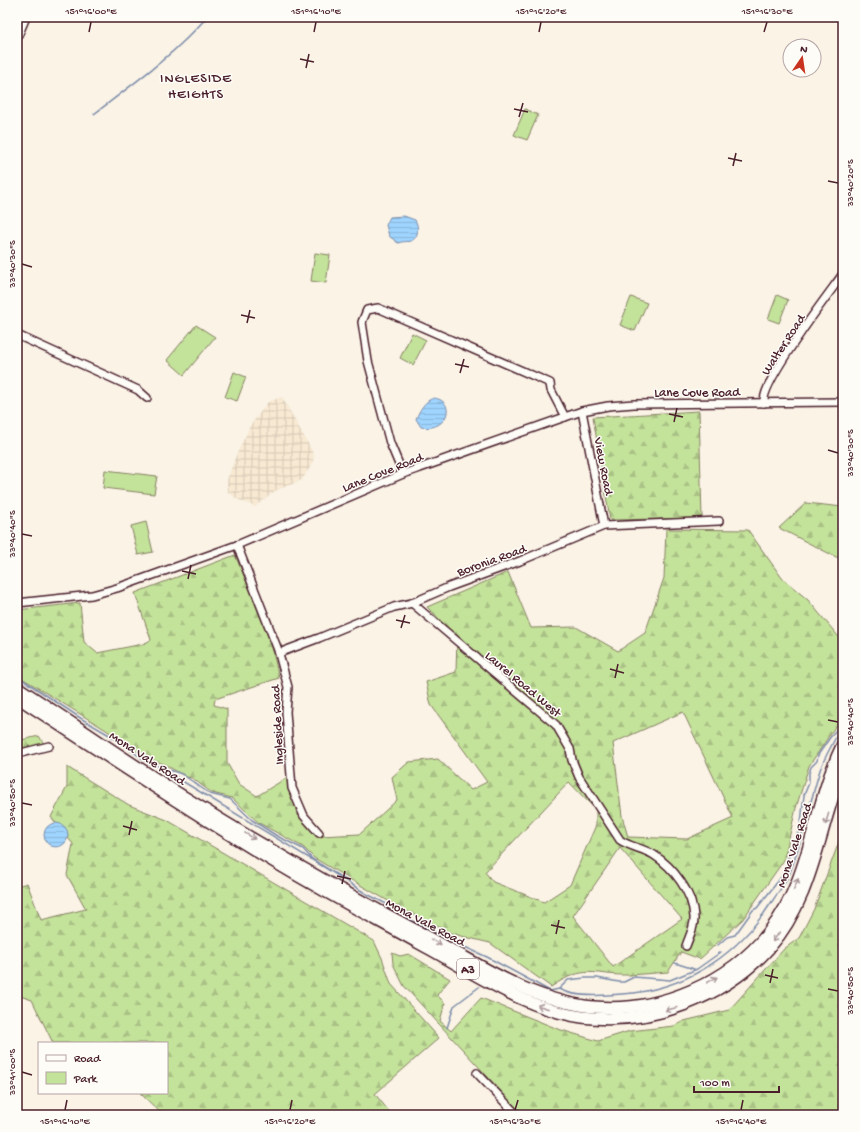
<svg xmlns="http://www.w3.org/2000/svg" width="860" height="1132" font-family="'Gochi Hand',sans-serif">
<defs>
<pattern id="industrial-grid" width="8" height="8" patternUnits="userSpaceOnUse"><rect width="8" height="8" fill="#f7e9d2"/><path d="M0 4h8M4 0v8" fill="none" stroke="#d5c7b4"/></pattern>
<pattern id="forest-firs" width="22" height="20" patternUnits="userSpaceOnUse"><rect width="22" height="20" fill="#c3e29a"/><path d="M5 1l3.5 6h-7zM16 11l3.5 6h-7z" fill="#a9c185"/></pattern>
<pattern id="water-rules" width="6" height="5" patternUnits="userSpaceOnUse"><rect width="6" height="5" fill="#9fd4fe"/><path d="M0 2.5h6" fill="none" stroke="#8ab6da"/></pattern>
</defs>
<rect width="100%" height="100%" fill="#faf3e6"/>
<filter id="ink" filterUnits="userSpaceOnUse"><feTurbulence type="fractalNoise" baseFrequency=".025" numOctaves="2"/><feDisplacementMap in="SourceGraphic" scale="8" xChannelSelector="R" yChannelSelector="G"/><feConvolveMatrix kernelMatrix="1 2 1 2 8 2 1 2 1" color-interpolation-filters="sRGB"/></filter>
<g filter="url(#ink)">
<polygon fill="url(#industrial-grid)" points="282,397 311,449 314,457 312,464 302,480 275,491 255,507 237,499 228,492 227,480 235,458 250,426 268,402"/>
<g fill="#c3e29a" stroke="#868062">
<polygon points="525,109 538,115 527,140 514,135"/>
<polygon points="315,253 330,255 326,283 311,281"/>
<polygon points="777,295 788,300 779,323 768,319"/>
<polygon points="631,297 647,303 635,331 620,325"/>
<polygon points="196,325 215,337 184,375 167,360"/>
<polygon points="412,333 426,340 413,365 400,358"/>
<polygon points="234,372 246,377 237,401 225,397"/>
<polygon points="105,470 157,476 154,494 103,488"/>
<polygon points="146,522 153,552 138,555 131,526"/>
</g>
<g fill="url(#forest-firs)" stroke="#868062" fill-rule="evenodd">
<polygon points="699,411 702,518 610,520 593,417"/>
<polygon points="806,503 843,507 843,558 836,557 779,528"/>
<path d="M666,529l82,1 34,48 26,22 35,42v73l-34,51 -13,42 -12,52 -41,59 -43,40 -19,-7 -13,20c-13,1 -25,2 -38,3 -37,1 -44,-12 -79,12l-61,-44 -37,-9 -47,-23 -53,-30 -39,-23 -11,-11 -44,-24 -27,-25 -20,-5 -20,-15 -6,-1 -22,-13 -16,-5 -42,-29 -89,-55v-65l63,-7 4,39 13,11 46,-9 8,-4 -16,-47 100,-38 34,79 10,44 -64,21 -1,6 13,4v54l12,21 18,12 31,-19 9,37 23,22 40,-2 37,-34 -5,-23 17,-15 29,-3 33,31 16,-8 -56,-77 -5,-23 30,-10 1,-35 -30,-30 81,-35 23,56 45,-1 42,24 27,-18 19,-55zM683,712l50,106 -46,21 -59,-2 -6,-21 -9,-73zM569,782l27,28v15l-26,60 -26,17 -51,-20 -8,-10zM620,848l62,71 -69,48 -40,-51z"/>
<polygon points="39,736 44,744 17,750 17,741"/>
<polygon points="67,767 129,805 167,820 374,941 382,958 391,984 439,1038 375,1094 392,1115 163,1115 140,1093 167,1093 167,1043 53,1043 32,1000 17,995 17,886 27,883 41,920 86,909 67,875 73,844 51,817 67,787"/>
<polygon points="843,831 843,1115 523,1115 404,986 393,964 392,953 400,956 409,954 450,979 437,995 445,1003 440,1021 451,1031 481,998 558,1029 598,1041 630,1031 674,1026 684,1021 729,1010 784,949 799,938 814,909"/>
</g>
<g fill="url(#water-rules)" stroke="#7d8caa">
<path d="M404,216l11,4c4,6 4,18 -4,21 -4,1 -8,0 -13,2l-9,-7 -3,-11 4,-8z"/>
<path d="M434,398c23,3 14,34 -13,29l-5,-8c3,-8 9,-19 18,-21z"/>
<circle cx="56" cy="835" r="12"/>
</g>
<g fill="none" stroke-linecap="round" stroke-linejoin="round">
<g stroke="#7d8caa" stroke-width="1.5">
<path d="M94,114c39,-30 81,-60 113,-97"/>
<polyline points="842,640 843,642"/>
<polyline points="17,676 82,719 116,739 148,763 182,774 210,794 230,799 252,820 277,836 303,849 312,859 365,893 402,912 411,920 447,939 487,957 550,991 559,989 568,980 585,978 597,978 619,982 624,982 634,977 670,980 697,969 721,952"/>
<polyline points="163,768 164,770 347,881"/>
<polyline points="718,945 727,937 735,935 753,910 757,908 786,871 787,860 793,848 801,823 804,795 809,783 809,773 811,767 817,761 818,755 829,739 836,730 841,729"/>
<polyline points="675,963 694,969"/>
<path d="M559,989c17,10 55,6 75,4 59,-8 105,-41 137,-90 6,-9 13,-18 18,-28 13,-33 20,-70 31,-105 6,-17 17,-32 23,-49"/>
<polyline points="447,1028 454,1006 479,987"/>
</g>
<g stroke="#4a1f2b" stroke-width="10">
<g id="minor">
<polyline points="17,38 26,17"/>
<polyline points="17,335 138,390 147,398"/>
<path d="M764,403c-4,-20 64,-108 79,-129"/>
<polyline points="582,411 604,526"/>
<polyline points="403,474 390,443 368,361 362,322 367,310 378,308 550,383 551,390 565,417"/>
<polyline points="237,545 278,650 288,687 286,712 292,788 304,816 319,833"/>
<polyline points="17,603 92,595 117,588 237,545 403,474 582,411 608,406 634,404 843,402"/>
<path d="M412,603l144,122 14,24 2,11 7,17 41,63c10,7 23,8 34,15 19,12 39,38 40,62 1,9 -5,20 -8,29"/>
<polyline points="279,653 319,638 394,607 412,603 449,587 520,561 604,526 719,521"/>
<polyline points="17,754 49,746"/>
<polyline points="477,1073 517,1115"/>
</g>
</g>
<g stroke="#4a1f2b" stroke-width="14">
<g id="highway">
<path d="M17,687c57,37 112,76 170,112 78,49 159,95 241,138 52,28 105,65 166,70 64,6 135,-24 175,-75 43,-54 44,-128 74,-188"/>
<path d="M17,697c89,58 177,117 268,171 44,26 89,50 134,75 51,27 105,66 163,74 68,9 142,-19 187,-69 45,-51 49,-119 74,-180"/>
</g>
</g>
<use href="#minor" stroke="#fdfcf7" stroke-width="7"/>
<use href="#highway" stroke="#fdfcf7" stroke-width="11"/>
</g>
<defs><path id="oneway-shaft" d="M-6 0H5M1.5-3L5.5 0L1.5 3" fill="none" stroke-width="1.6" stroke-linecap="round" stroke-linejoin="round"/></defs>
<g stroke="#ac999b">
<use href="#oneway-shaft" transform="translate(827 819) rotate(106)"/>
<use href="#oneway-shaft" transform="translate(250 836) rotate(31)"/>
<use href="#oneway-shaft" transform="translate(796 884) rotate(-67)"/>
<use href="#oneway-shaft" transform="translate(776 937) rotate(125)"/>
<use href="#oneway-shaft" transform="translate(436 942) rotate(28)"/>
<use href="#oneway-shaft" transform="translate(712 980) rotate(-29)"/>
<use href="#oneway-shaft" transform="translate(543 1007) rotate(-162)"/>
<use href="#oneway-shaft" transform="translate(671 1009) rotate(165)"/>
</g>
</g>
<path fill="none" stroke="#4a1f2b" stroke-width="1.5" d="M89,32l2,-10M314,32l2,-10M539,32l2,-10M764,32l3,-10M300,59l14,3M306,68l3,-14M514,109l14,3M519,117l4,-14M728,158l14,3M733,166l3,-13M828,181l10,2M22,264l10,3M241,315l14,3M247,323l3,-13M455,364l14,3M460,373l4,-14M669,414l14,3M674,422l3,-14M828,450l10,3M22,534l10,2M182,571l14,3M188,579l3,-14M396,620l14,3M401,628l4,-13M610,669l14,4M615,678l3,-14M828,720l10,2M22,803l10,2M123,826l14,4M129,835l3,-14M337,876l14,3M342,884l3,-13M551,925l14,3M556,934l3,-14M765,975l13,3M770,983l3,-14M828,989l10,2M22,1072l10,3M65,1110l2,-10M290,1110l2,-10M515,1110l3,-10M741,1110l2,-10"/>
<g text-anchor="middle" stroke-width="3" stroke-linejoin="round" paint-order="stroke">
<rect fill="#fdfcf7" stroke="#806168" stroke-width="1" x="457" y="959" width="22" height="20" rx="3"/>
<g font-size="12" font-weight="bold" fill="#4a1f2b">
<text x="468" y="973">A3</text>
</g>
<g font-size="13" fill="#4a1f2b" stroke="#fdfcf7">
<text transform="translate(782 344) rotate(-57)" y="5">Walter Road</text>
<text x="697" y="396">Lane Cove Road</text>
<text transform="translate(605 466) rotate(79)" y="5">View Road</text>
<text transform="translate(382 471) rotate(-22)" y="5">Lane Cove Road</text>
<text transform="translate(491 559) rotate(-20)" y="5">Boronia Road</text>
<text transform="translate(524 683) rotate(40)" y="5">Laurel Road West</text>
<text transform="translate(276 725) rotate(-93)" y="5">Ingleside Road</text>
<text transform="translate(148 757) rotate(33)" y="5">Mona Vale Road</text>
<text transform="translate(793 845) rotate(-72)" y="5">Mona Vale Road</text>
<text transform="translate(426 921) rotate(28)" y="5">Mona Vale Road</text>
</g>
<g font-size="14" letter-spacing="1" fill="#4a1f2b" stroke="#fdfcf7">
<text x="196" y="82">INGLESIDE<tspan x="196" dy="16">HEIGHTS</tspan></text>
</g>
</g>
<rect width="860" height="1132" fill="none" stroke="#fdfcf7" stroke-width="44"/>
<rect x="38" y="1042" width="130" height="52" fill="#fdfcf7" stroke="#b5a4a5"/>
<rect x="46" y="1055" width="20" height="6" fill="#fdfcf7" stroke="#b5a4a5"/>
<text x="74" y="1062" font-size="12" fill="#4a1f2b">Road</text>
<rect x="46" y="1072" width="20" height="12" fill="#c3e29a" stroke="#b5a4a5"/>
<text x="74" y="1082" font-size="12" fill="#4a1f2b">Park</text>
<g transform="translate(802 58) rotate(13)"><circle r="19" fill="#fdfcf7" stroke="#b5a4a5"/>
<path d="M0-3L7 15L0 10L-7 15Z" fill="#c8321e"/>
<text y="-6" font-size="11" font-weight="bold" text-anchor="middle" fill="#4a1f2b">N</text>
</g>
<path d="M694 1086v6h85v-6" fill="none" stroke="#4a1f2b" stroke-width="2"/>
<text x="700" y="1086" font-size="12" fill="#4a1f2b" stroke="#fdfcf7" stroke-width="3" paint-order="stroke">100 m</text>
<rect x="22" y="22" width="816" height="1088" fill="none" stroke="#4a1f2b" stroke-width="1.5"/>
<g font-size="10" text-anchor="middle" fill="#4a1f2b">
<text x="91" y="14">151°16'00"E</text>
<text x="316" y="14">151°16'10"E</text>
<text x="541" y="14">151°16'20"E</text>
<text x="767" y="14">151°16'30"E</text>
<text transform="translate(849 183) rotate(-90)" y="4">33°40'20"S</text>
<text transform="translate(11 264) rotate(-90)" y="4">33°40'30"S</text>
<text transform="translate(849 453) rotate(-90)" y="4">33°40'30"S</text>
<text transform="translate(11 534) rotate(-90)" y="4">33°40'40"S</text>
<text transform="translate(849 722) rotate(-90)" y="4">33°40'40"S</text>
<text transform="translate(11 803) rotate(-90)" y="4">33°40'50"S</text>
<text transform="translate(849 991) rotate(-90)" y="4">33°40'50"S</text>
<text transform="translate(11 1072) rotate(-90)" y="4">33°41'00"S</text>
<text x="65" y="1124">151°16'10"E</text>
<text x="290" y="1124">151°16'20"E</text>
<text x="515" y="1124">151°16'30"E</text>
<text x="741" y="1124">151°16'40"E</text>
</g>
</svg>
